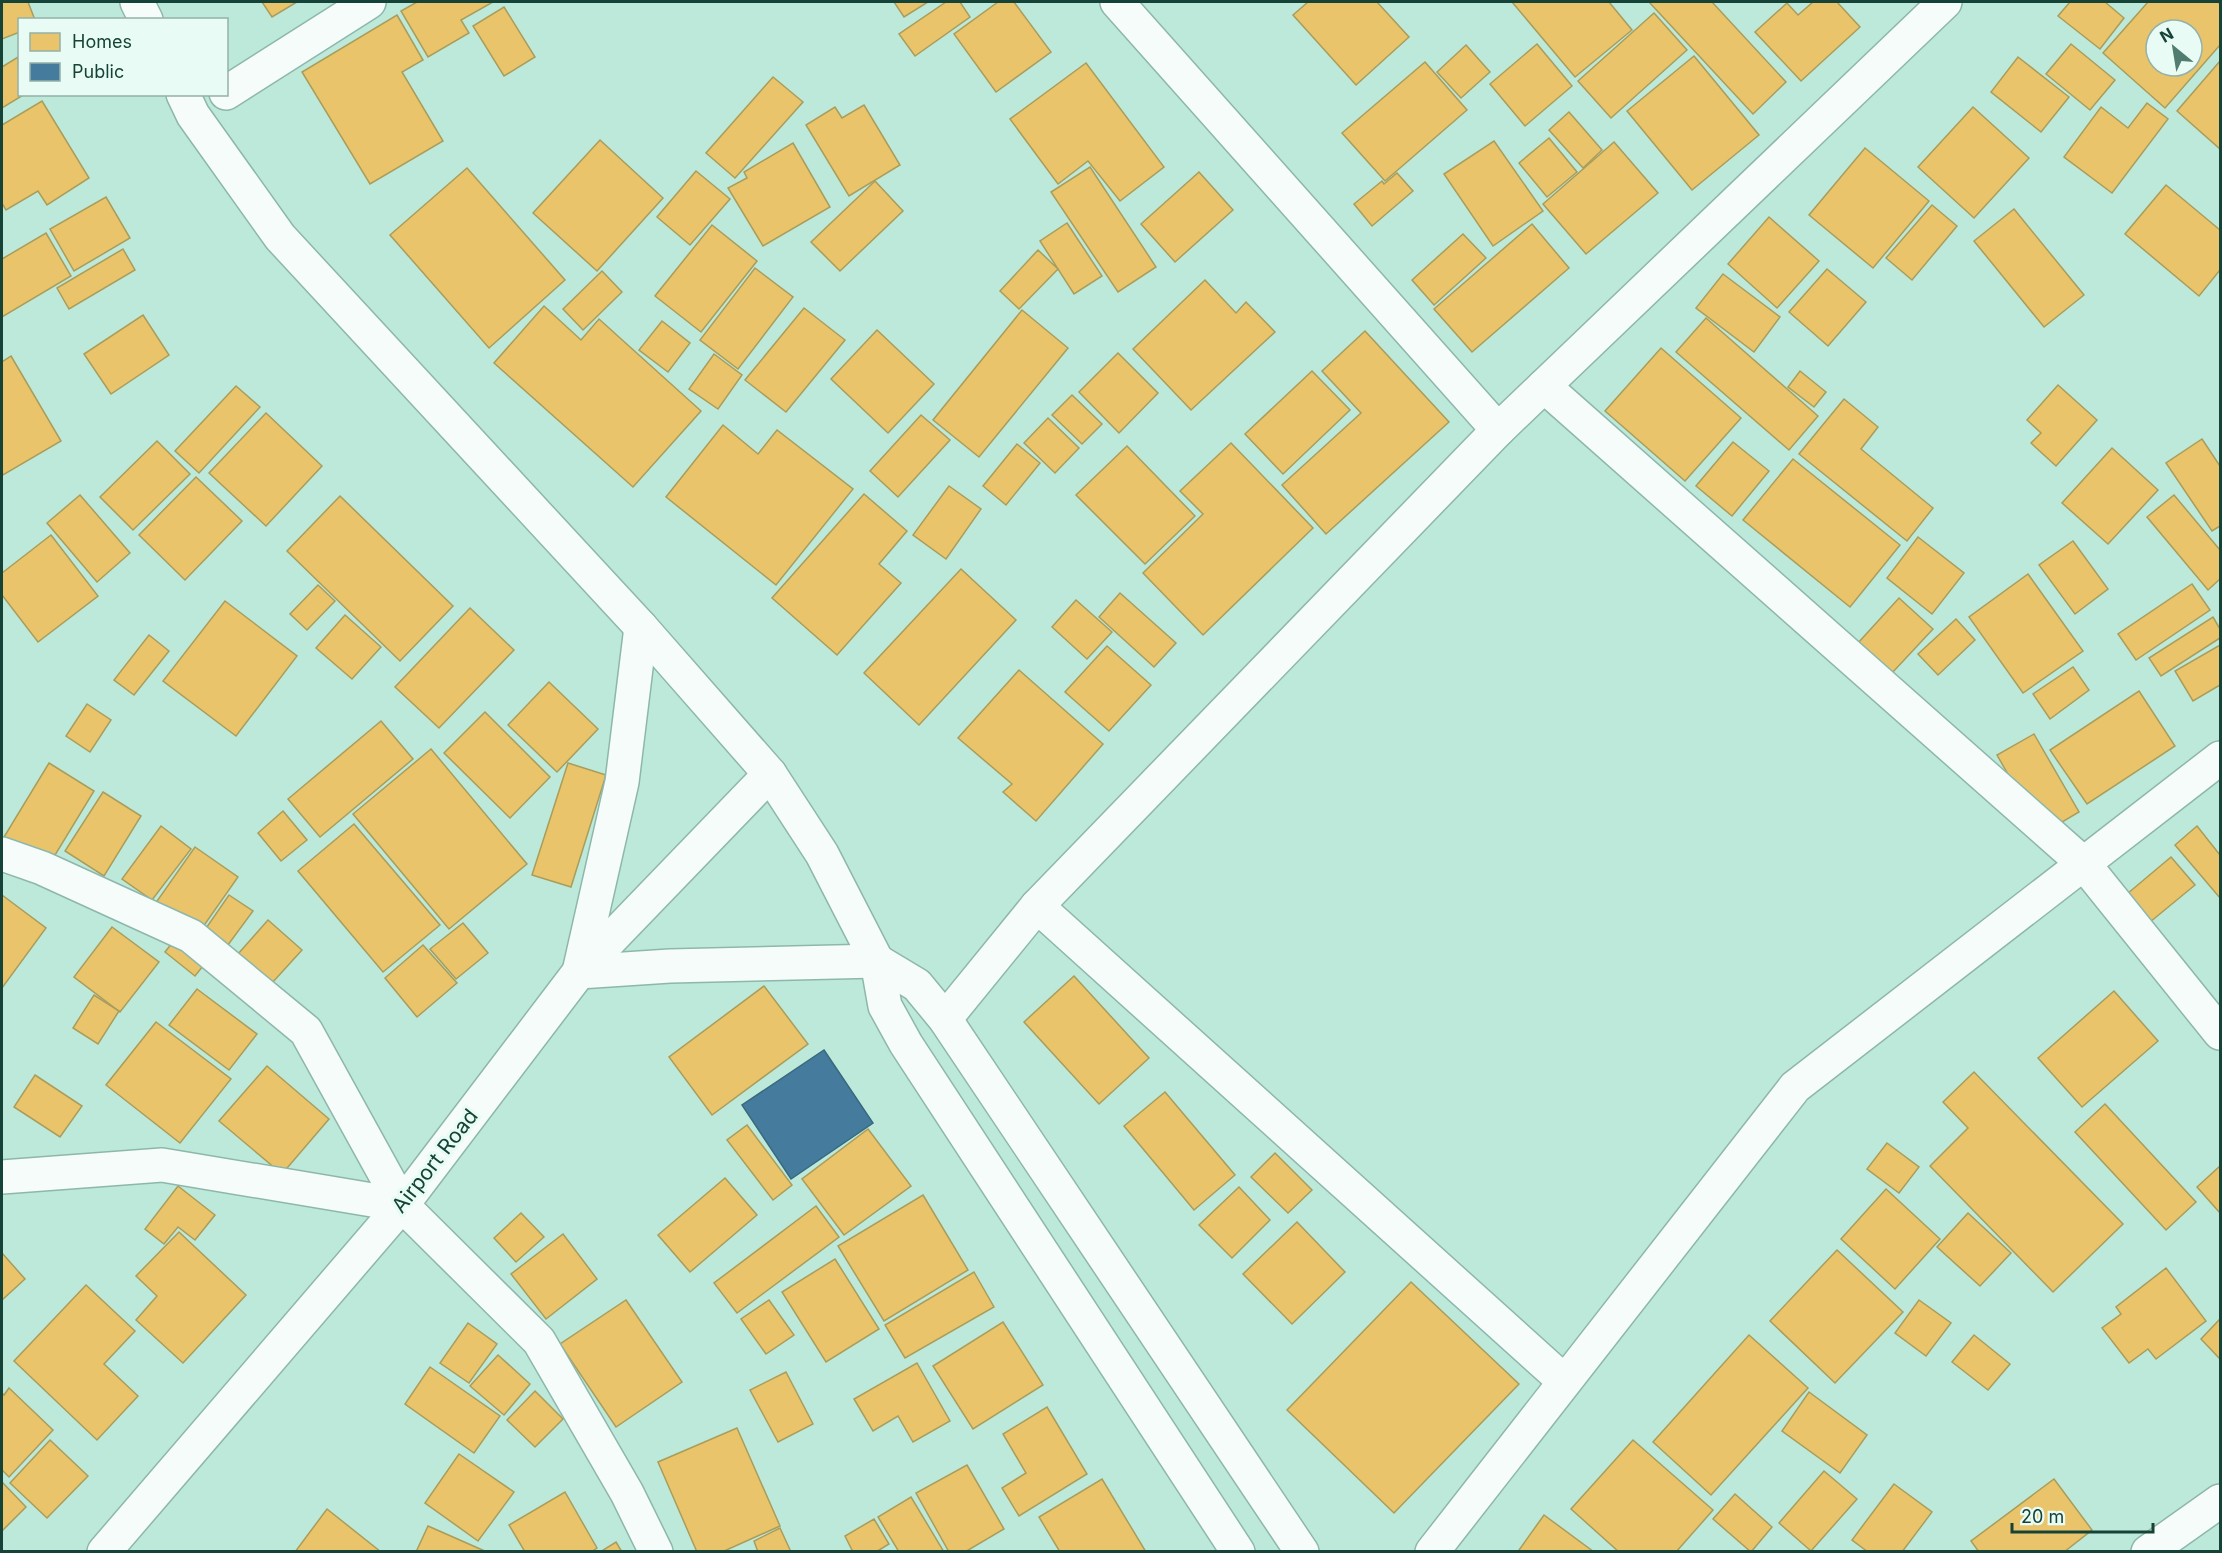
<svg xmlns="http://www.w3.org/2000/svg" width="2222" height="1553" font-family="Inter,sans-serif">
<rect width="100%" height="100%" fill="#bde9db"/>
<g fill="#e9c46a" stroke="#a99d5b" stroke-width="1.5" fill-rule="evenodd">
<polygon points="2,2 28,2 35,20 20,20 20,32 2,39"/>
<polygon points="262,2 297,2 272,17"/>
<polygon points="417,2 493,2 461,20 469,33 428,57 401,11"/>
<polygon points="894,2 928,2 904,17"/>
<polygon points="946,2 960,2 970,17 915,56 899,34"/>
<polygon points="998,2 1014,2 1051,52 996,92 954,34"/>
<polygon points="1308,2 1377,2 1409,37 1356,85 1293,15"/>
<polygon points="1512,2 1609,2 1632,30 1575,77"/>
<polygon points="1649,2 1712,2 1786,82 1753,114"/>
<polygon points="1813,2 1837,2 1860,27 1801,81 1755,32 1787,3 1798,15"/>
<polygon points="2070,2 2105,2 2124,18 2100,49 2058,16"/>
<path d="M2148,2h70l2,2v41l-55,63 -62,-55zM2156,30h36v36h-36z"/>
<polygon points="504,7 535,57 504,76 473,26"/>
<polygon points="1654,13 1687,50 1611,118 1578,81"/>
<polygon points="397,15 423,60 402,72 443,141 370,184 302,72"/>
<polygon points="1537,44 1572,86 1525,126 1490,84"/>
<polygon points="2071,44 2115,80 2090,110 2046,74"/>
<polygon points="1466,45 1490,72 1461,98 1437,72"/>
<polygon points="1694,56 1759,135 1692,190 1627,111"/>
<polygon points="18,57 20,94 25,94 2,108 2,67"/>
<polygon points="2018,57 2069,97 2041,132 1991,92"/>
<polygon points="2220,61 2220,149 2177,111"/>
<polygon points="1425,62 1467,110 1385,181 1342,133"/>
<polygon points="1086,63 1164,167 1120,201 1088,161 1058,184 1010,119"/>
<polygon points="773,77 803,102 735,178 706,153"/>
<polygon points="42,101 89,178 47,205 38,191 6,210 2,203 2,125"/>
<polygon points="2147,103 2168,119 2112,193 2064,157 2101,107 2128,128"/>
<polygon points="864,105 900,165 849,196 806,125 835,107 842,118"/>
<polygon points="1973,107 2029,158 1974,218 1918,167"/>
<polygon points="1569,112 1602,150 1583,168 1549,130"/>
<polygon points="1549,138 1577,172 1547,197 1519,163"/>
<polygon points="600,140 663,198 597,271 533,213"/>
<polygon points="1494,141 1543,211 1493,246 1444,174"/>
<polygon points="1614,142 1658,193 1586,254 1543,204"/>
<polygon points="793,143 830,207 763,246 728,188 747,178 744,172"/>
<polygon points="1865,148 1929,201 1873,268 1809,215"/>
<polygon points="1090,167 1156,267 1118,292 1051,192"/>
<polygon points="467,168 565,280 489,348 390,235"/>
<polygon points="696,171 730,199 690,245 657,217"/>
<polygon points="1199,172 1233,210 1175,262 1141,224"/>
<polygon points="1397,173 1413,191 1372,226 1354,204 1382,181 1384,184"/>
<polygon points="875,181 903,211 840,271 811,242"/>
<polygon points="2166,185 2220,230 2220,270 2199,296 2125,234"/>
<polygon points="106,197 130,238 74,271 50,229"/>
<polygon points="1932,205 1957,226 1912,280 1886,258"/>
<polygon points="2014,209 2084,295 2044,327 1974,241"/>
<polygon points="1769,217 1819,261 1777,308 1728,264"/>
<polygon points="1067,223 1102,276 1074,294 1040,241"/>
<polygon points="1532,224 1569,268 1472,352 1434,309"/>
<polygon points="712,225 757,261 701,332 655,296"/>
<polygon points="46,233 71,276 2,317 2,259"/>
<polygon points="1463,234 1486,258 1434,305 1412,280"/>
<polygon points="123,249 135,270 69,309 57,288"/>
<polygon points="1038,250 1058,269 1019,309 1000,291"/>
<polygon points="755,268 793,297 738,369 700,340"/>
<polygon points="1827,269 1866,302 1828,346 1789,312"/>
<polygon points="602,271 622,292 583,330 563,309"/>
<polygon points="1723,274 1780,317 1754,352 1696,308"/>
<polygon points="1205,280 1236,313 1246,302 1275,332 1191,410 1133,349"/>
<polygon points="544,306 581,340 599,319 701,411 633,487 494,363"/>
<polygon points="804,308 845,340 786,412 745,380"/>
<polygon points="1022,310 1068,348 979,457 933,420"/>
<polygon points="143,315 169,355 111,394 84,354"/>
<polygon points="1706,318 1818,416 1789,450 1676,352"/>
<polygon points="662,321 690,343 668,372 639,350"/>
<polygon points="877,330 934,384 888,433 831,379"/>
<polygon points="1365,331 1449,422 1326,534 1282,485 1361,413 1322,371"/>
<polygon points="1661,348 1741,418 1685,481 1605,411"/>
<polygon points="1118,353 1158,393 1119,433 1079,392"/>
<polygon points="714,354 742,375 718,409 689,389"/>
<polygon points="11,356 61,441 3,475 2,472 2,362"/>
<polygon points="1312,371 1350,410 1283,474 1245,434"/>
<polygon points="1800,371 1826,392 1814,407 1788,387"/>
<polygon points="2058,385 2097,420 2056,466 2031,443 2041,433 2027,420"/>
<polygon points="236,386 260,407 199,473 175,451"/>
<polygon points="1072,395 1102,424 1082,444 1052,415"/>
<polygon points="1844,399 1878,427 1861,449 1933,508 1907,541 1799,454"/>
<polygon points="266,413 322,466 266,526 209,473"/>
<polygon points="921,415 950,440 898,497 870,471"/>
<polygon points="1048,418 1079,448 1055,473 1024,443"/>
<polygon points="723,425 758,454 777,430 853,489 776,585 666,497"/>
<polygon points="2202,439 2220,466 2220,526 2212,531 2166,463"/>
<polygon points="157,441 190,474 133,530 100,497"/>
<polygon points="1733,442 1769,471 1732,516 1696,486"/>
<polygon points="1231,443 1313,528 1203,635 1143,573 1203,514 1180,491"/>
<polygon points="1017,444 1040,463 1006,505 983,486"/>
<polygon points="1127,446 1195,516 1145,564 1076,495"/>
<polygon points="2112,448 2158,490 2108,544 2062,503"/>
<polygon points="1793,459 1900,545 1850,607 1743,520"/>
<polygon points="196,477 242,521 185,580 139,535"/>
<polygon points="949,486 981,509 946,559 913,535"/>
<polygon points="864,494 907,531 879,564 901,583 837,655 772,598"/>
<polygon points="80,495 130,553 97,582 47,523"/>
<polygon points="2174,495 2220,550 2220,579 2208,590 2147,517"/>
<polygon points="340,496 453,606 400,661 287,551"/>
<polygon points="51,535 98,596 38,642 2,595 2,573"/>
<polygon points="1918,537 1964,573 1932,614 1887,578"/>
<polygon points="2073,541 2108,589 2075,614 2039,565"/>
<polygon points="961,569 1016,620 919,725 864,673"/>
<polygon points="2028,574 2083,651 2023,693 1969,617"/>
<polygon points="2192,584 2210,610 2136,660 2118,634"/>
<polygon points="318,585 335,601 307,630 290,614"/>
<polygon points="1120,593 1176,643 1154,667 1099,617"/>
<polygon points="1899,598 1933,629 1892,673 1858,643"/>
<polygon points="1076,600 1112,632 1087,659 1052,627"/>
<polygon points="225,601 297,656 236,736 163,681"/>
<polygon points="470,608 514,650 439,728 395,687"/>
<polygon points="345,615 381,647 352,679 316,648"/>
<polygon points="2213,617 2220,629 2220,638 2161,676 2149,658"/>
<polygon points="1956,619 1975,640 1938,675 1918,654"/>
<polygon points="149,635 169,651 134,695 114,680"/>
<polygon points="2220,645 2220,685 2193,701 2175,671"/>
<polygon points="1107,646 1151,685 1109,731 1065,692"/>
<polygon points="2073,667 2089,690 2050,719 2033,694"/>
<polygon points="1019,670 1103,744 1036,821 1003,792 1012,784 958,738"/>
<polygon points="549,682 598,729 557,772 508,725"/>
<polygon points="2139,691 2175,746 2087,804 2050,750"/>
<polygon points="87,704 111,720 90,752 66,736"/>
<polygon points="485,712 550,777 510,818 444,753"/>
<polygon points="381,721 413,759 320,837 288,799"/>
<polygon points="2034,734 2079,812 2042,834 1997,755"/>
<polygon points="431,749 527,864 449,929 353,814"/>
<polygon points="49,763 94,791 49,865 4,837"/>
<polygon points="568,763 606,775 571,887 532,875"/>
<polygon points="103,792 141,816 104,876 65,851"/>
<polygon points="283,811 307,840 281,861 258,833"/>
<polygon points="354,824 440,925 383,972 298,871"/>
<polygon points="161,826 191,849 152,900 122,879"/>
<polygon points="2197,826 2220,855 2220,898 2175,845"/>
<polygon points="195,847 238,877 198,934 155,904"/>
<polygon points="2171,857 2195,885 2144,927 2121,899"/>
<polygon points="2,895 46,928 2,988"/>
<polygon points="229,895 253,911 225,949 202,934"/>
<polygon points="268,920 302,950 272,983 238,954"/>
<polygon points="463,923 488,953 456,979 430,949"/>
<polygon points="112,927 159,962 120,1012 74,977"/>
<polygon points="180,933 211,956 195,976 165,952"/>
<polygon points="423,945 457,983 417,1017 385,978"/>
<polygon points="1074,976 1149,1058 1099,1104 1024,1022"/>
<polygon points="764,986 808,1044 712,1115 669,1057"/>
<polygon points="197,989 257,1034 229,1070 169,1025"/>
<polygon points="2114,991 2158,1041 2082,1107 2038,1058"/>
<polygon points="94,995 119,1011 98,1044 73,1028"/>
<polygon points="156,1022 231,1079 180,1143 106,1085"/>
<polygon points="267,1066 329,1119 282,1174 219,1121"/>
<polygon points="1974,1072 2123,1224 2053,1292 1930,1166 1968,1128 1943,1102"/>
<polygon points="35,1075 82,1106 60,1137 14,1107"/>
<polygon points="1165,1092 1235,1175 1194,1210 1124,1126"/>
<polygon points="2105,1104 2196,1202 2166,1230 2075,1132"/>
<polygon points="747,1125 792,1185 773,1200 727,1140"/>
<polygon points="868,1129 911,1186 844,1235 802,1179"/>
<polygon points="1887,1143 1919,1167 1899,1193 1867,1169"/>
<polygon points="1275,1153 1312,1190 1288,1213 1251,1177"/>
<polygon points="2220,1166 2220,1213 2197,1187"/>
<polygon points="725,1178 757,1215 690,1272 658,1235"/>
<polygon points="178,1186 215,1215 195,1240 178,1227 164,1244 145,1229"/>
<polygon points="1239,1187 1270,1220 1232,1258 1199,1225"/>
<polygon points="1886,1189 1940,1239 1895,1289 1841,1239"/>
<polygon points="923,1195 968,1270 884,1321 838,1246"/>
<polygon points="816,1206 839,1237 737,1313 714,1283"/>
<polygon points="521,1213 544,1237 516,1262 494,1238"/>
<polygon points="1968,1213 2011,1253 1980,1286 1937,1247"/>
<polygon points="1297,1222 1345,1272 1292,1324 1243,1274"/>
<polygon points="179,1232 246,1295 183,1363 136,1320 157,1296 136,1276"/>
<polygon points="563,1234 597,1279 546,1319 511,1274"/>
<polygon points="1837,1250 1903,1312 1835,1383 1770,1321"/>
<polygon points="2,1253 25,1279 2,1300"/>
<polygon points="835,1259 879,1329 826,1362 782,1292"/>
<polygon points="2166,1268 2206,1321 2156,1359 2148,1349 2129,1363 2102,1328 2121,1314 2116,1307"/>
<polygon points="974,1272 994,1307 905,1358 885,1325"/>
<polygon points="1411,1282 1519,1384 1394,1513 1287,1410"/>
<polygon points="86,1285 135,1331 104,1364 138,1396 97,1440 14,1361"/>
<polygon points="626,1300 682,1382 616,1427 560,1344"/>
<polygon points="769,1300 794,1335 766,1354 741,1319"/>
<polygon points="1919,1300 1951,1323 1926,1356 1895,1333"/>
<polygon points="2220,1319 2220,1359 2201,1339"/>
<polygon points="1003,1322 1043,1385 973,1429 933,1366"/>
<polygon points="468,1323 497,1344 469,1383 440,1363"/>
<polygon points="1749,1335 1808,1388 1711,1495 1653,1442"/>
<polygon points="1974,1335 2010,1364 1988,1390 1952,1362"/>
<polygon points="498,1355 530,1384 504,1415 470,1386"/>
<polygon points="917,1363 950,1421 913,1442 898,1416 873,1431 854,1399"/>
<polygon points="430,1367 500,1416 474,1453 405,1404"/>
<polygon points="786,1372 813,1424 778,1442 750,1390"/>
<polygon points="9,1388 53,1430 9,1477 2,1470 2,1393 4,1395"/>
<polygon points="535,1391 563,1419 535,1447 507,1420"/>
<polygon points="1809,1392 1867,1435 1840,1473 1782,1431"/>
<polygon points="1047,1407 1087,1474 1019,1516 1002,1488 1026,1473 1003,1434"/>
<polygon points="737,1428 780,1526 722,1552 697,1552 658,1462"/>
<polygon points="50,1440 88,1476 47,1518 10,1483"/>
<polygon points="1633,1440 1713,1510 1676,1552 1619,1552 1571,1509"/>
<polygon points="459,1454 514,1492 478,1541 425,1503"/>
<polygon points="967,1465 1004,1529 965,1552 949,1552 916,1493"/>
<polygon points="1824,1471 1857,1499 1811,1551 1779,1523"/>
<polygon points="1102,1479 1146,1552 1060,1552 1039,1517"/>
<polygon points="2054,1479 2092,1530 2064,1552 1979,1552 1971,1541"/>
<polygon points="2,1482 26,1507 2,1531"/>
<polygon points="1894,1484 1932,1512 1902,1552 1868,1552 1852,1540"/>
<polygon points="565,1492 597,1548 591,1552 525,1552 509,1525"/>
<polygon points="1735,1494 1772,1527 1751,1552 1713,1519"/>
<polygon points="911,1497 944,1552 899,1552 878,1517"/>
<polygon points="327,1509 381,1552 295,1552"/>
<polygon points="1544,1515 1594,1552 1522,1552 1519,1550"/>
<polygon points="874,1519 889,1544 876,1552 853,1552 845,1536"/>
<polygon points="428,1526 487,1552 416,1552"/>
<polygon points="780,1528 791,1552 758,1552 754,1541"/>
<polygon points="616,1542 622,1552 600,1552"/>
</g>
<polygon fill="#457b9d" stroke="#376a7e" stroke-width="1.5" points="824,1050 873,1123 791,1179 742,1105"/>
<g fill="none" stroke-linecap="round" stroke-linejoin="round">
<g stroke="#8eb7ab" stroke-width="36">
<g id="street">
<polyline points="1117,2 1498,430"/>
<polyline points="226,93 369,2"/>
<polyline points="1544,386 2084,864 2220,1033"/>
<polyline points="2,854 42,868 191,936 306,1031 402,1205"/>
<polyline points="1037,906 1564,1381"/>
<polyline points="2,1177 162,1165 402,1205 539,1341 627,1493 656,1552"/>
<polyline points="1432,1552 1795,1087 2220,758"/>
<polyline points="2148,1552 2220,1501"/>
</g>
</g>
<g stroke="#8eb7ab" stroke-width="36">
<g id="secondary">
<polyline points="945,1019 1037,906 1498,430 1945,2"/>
<polyline points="104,1552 402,1205 579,972 770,774"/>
</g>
</g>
<g stroke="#8eb7ab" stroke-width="36">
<g id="primary">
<polyline points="137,2 146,20"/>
<polyline points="183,94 193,115 280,237 641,627 770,774 822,854 877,961 885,1006 906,1044 1238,1552"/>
<polyline points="641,627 622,782 579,972 670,966 877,961 917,985 945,1019 1302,1552"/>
</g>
</g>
<use href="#street" stroke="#f5fcfa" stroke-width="33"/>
<use href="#secondary" stroke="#f5fcfa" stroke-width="33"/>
<use href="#primary" stroke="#f5fcfa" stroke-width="33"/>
</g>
<g text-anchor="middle" stroke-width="6" stroke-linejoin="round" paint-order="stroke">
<g font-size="21" fill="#154337" stroke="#e8fbf4">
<text transform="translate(435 1161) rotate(-52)" y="7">Airport Road</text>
</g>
</g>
<rect width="2222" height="1553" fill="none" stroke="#154337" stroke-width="6"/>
<rect x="18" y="18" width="210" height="78" fill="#e8fbf4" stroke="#94b1a8" stroke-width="1.5"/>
<rect x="30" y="33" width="30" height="18" fill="#e9c46a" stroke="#94b1a8" stroke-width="1.5"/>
<text x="72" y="48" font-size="18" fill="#154337">Homes</text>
<rect x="30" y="63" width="30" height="18" fill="#457b9d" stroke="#94b1a8" stroke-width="1.5"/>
<text x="72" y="78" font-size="18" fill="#154337">Public</text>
<g transform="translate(2174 48) rotate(330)"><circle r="28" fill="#e8fbf4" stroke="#94b1a8" stroke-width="1.5"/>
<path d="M0-4.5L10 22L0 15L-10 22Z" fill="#507d70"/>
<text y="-9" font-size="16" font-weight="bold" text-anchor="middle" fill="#154337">N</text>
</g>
<path d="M2012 1523v9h141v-9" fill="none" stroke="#154337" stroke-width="3"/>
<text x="2021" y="1523" font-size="18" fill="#154337" stroke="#e8fbf4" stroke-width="4.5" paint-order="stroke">20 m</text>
</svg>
